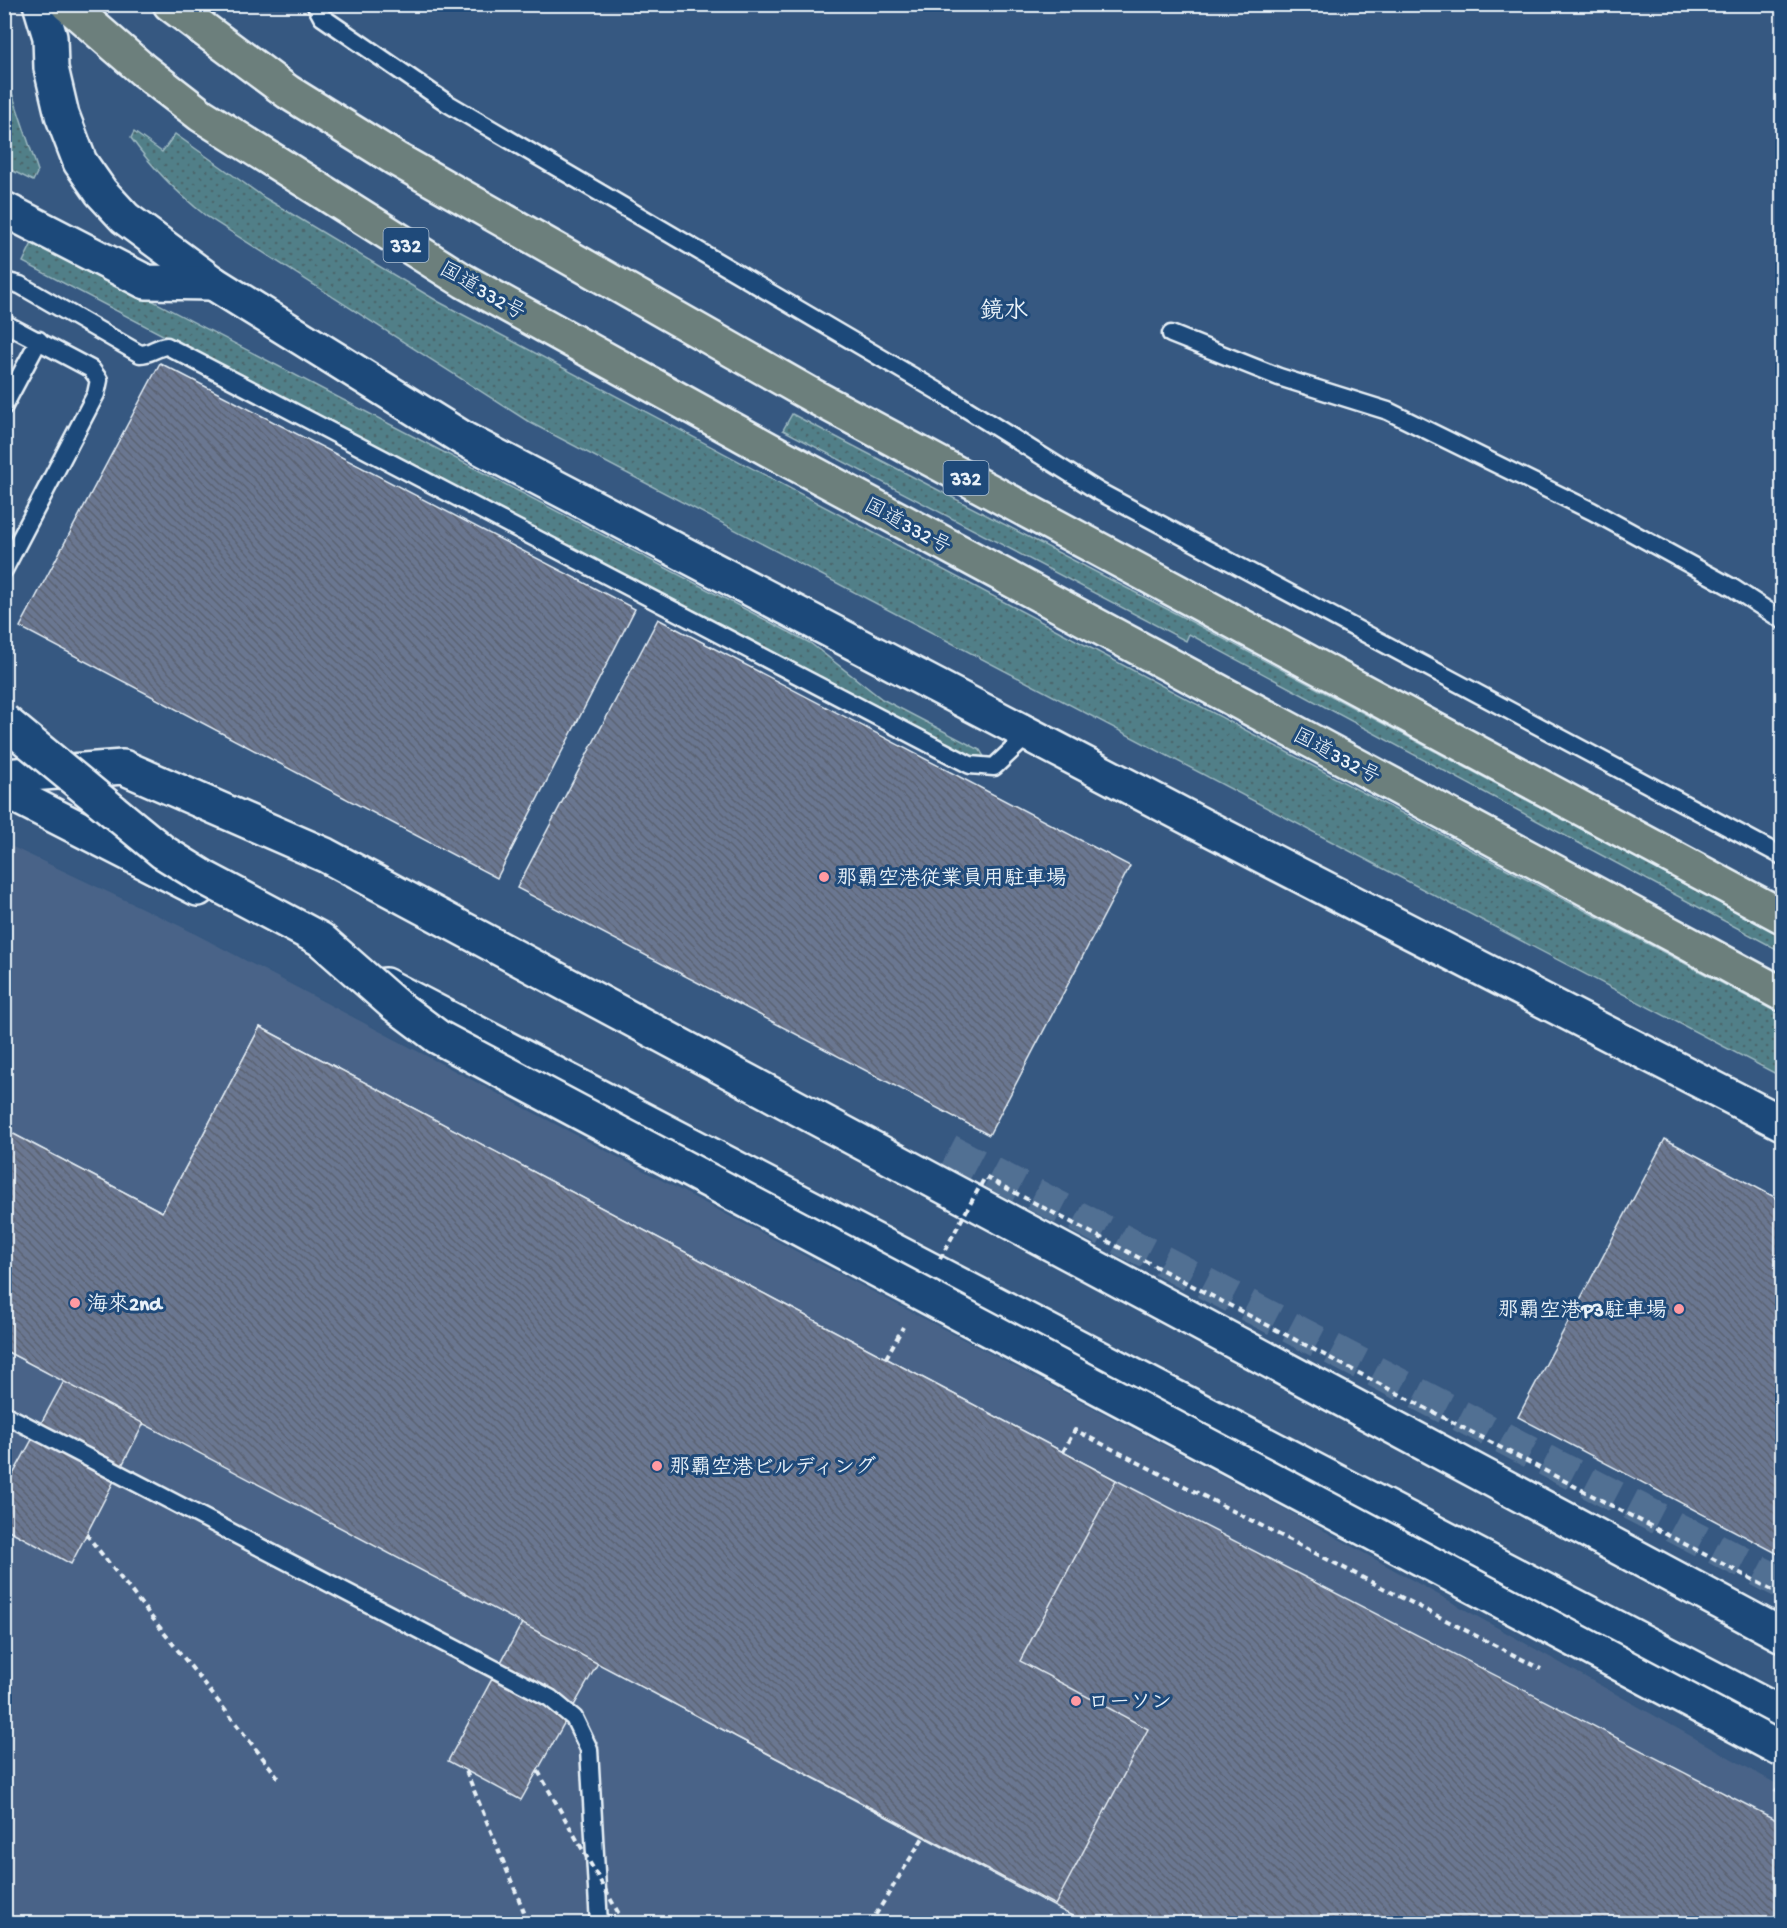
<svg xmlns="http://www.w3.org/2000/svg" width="1787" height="1928" font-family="'Gochi Hand','Klee One',sans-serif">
<defs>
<pattern id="grass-dots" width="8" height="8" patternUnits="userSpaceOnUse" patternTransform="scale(1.5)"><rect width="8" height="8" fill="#517f88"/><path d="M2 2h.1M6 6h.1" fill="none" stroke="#4c666c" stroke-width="1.8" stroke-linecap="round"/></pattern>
<pattern id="building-back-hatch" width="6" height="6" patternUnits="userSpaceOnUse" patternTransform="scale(1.5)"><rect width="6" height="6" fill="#6b7791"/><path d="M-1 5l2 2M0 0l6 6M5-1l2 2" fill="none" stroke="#5a6271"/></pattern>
</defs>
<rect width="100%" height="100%" fill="#365881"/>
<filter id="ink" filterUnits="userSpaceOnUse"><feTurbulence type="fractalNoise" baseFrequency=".0167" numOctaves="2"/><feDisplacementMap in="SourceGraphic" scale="12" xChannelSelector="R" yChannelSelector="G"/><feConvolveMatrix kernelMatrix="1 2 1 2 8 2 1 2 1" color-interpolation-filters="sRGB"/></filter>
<g filter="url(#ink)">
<polygon fill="#496488" points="4,843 180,926 1296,1515 1782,1787 1782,1923 5,1923"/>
<g fill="url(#grass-dots)" stroke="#9cb8c0" stroke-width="1.5">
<polygon points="4,69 38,171 33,181 5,167"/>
<path d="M134,132l28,20 13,-18 90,64 174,104 1343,713v62l-1253,-655 -323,-206c-30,-24 -53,-47 -75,-78z"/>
<polygon points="34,239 810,643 882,699 980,750 991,768 23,262"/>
<polygon points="792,414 1194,623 1782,936 1782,952 1189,634 1186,641 783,430"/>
</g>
<g fill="url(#building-back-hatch)" stroke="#e8f1f8" stroke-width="1.5">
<polygon points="160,363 635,609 497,878 20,627"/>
<polygon points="658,619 1130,866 989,1135 517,888"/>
<polygon points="260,1027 1116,1480 1782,1823 1782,1924 1087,1924 598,1663 521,1800 448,1761 522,1623 144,1423 71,1564 5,1528 4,1491 64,1381 4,1350 4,1129 162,1212"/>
<polygon points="260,1027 1116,1480 1020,1661 1148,1729 1055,1905 4,1350 4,1129 162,1212"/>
<polygon points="1665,1139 1782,1201 1782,1556 1518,1417"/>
</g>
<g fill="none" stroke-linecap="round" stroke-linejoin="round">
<polyline stroke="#516f93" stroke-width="32" stroke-dasharray="32 16" stroke-linecap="butt" points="949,1150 1782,1583"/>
<g stroke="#e8f1f8" stroke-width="21">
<g id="lane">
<polyline points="315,4 322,17 447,103 941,393 1098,491 1782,856"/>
<path d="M4,281l16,4 120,69c11,0 16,-7 27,-8l803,419 24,2 35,-33"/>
<polyline points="4,323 91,369 99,380 96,394 4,570"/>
<polyline points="1171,334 1279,377 1388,411 1592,511 1733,588 1782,620"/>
<polyline points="4,406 39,340"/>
<polyline points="4,1414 550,1698 574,1718 589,1749 599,1924"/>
</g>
</g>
<g stroke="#e8f1f8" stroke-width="38">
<g id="secondary">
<polyline points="40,4 50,37 51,68 62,115 80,162 101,192 125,218 213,283 464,439 1204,826 1782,1123"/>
<polyline points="4,209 146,282 213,283"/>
<polyline points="4,776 123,767 325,855 1782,1635"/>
<polyline points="4,790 198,889"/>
<polyline points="385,985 1782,1714"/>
</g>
</g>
<g stroke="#e8f1f8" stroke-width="38">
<g id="highway">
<polyline points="67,4 143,70 201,115 464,281 770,450 1782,994"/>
<polyline points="170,4 288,92 396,159 815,397 1782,916"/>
</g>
</g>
<g stroke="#e8f1f8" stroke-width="4" stroke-dasharray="6 4.5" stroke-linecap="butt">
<polyline points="1063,1452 1075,1430 1541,1669"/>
<polyline points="4,1529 5,1528"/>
<polyline points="86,1534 281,1781"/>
<polyline points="466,1771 529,1924"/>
<polyline points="1775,1789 1782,1793"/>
<polyline points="870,1924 924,1836"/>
</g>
<use href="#lane" stroke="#1f4a7a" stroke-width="16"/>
<use href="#secondary" stroke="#1f4a7a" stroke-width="33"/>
<use href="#highway" stroke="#6c7f7c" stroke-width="33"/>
<g stroke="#e8f1f8" stroke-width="38" stroke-linecap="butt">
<polyline id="secondary-bridge" points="4,721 163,852 205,878 320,939 394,1004 438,1037 1782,1750"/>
</g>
<g stroke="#e8f1f8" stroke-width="4" stroke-dasharray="6 4.5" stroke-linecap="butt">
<polyline points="940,1259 985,1177 1782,1595"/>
<polyline points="886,1358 903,1327"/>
<polyline points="538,1771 619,1914"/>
</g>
<use href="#secondary-bridge" stroke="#1f4a7a" stroke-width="33"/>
</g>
</g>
<g fill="#ff9aa2" stroke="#1f4a7a" stroke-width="2">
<circle cx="824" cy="877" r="6"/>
<circle cx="75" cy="1303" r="6"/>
<circle cx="1679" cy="1309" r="6"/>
<circle cx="657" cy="1466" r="6"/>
<circle cx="1076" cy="1701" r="6"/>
</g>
<g text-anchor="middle" stroke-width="6" stroke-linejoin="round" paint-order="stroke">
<g fill="#1f4a7a" stroke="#acbfd2" stroke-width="1.5">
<rect x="383.5" y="228" width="45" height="34" rx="4.5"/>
<rect x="943.5" y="461" width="45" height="34" rx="4.5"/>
</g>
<g font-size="20" font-weight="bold" fill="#e8f1f8">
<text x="406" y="252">332</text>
<text x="966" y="485">332</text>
</g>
<g font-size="21" fill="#e8f1f8" stroke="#1f4a7a">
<text transform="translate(483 290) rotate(30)" y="7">国道332号</text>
<text transform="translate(908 525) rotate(28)" y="7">国道332号</text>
<text transform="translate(1337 755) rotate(28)" y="7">国道332号</text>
</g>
<g font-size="21" font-weight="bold" fill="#e8f1f8" stroke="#1f4a7a" text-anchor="start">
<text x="836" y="884">那覇空港従業員用駐車場</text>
<text x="87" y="1310">海來2nd</text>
<text x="1667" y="1316" text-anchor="end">那覇空港P3駐車場</text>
<text x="669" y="1473">那覇空港ビルディング</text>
<text x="1088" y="1708">ローソン</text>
</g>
<g font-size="24" font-weight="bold" fill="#e8f1f8" stroke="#1f4a7a">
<text x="1004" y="317">鏡水</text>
</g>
</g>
<rect width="1787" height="1928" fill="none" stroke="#1f4a7a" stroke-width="24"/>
<rect x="12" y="12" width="1763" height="1904" fill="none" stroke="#e8f1f8" stroke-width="2" filter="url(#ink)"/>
</svg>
